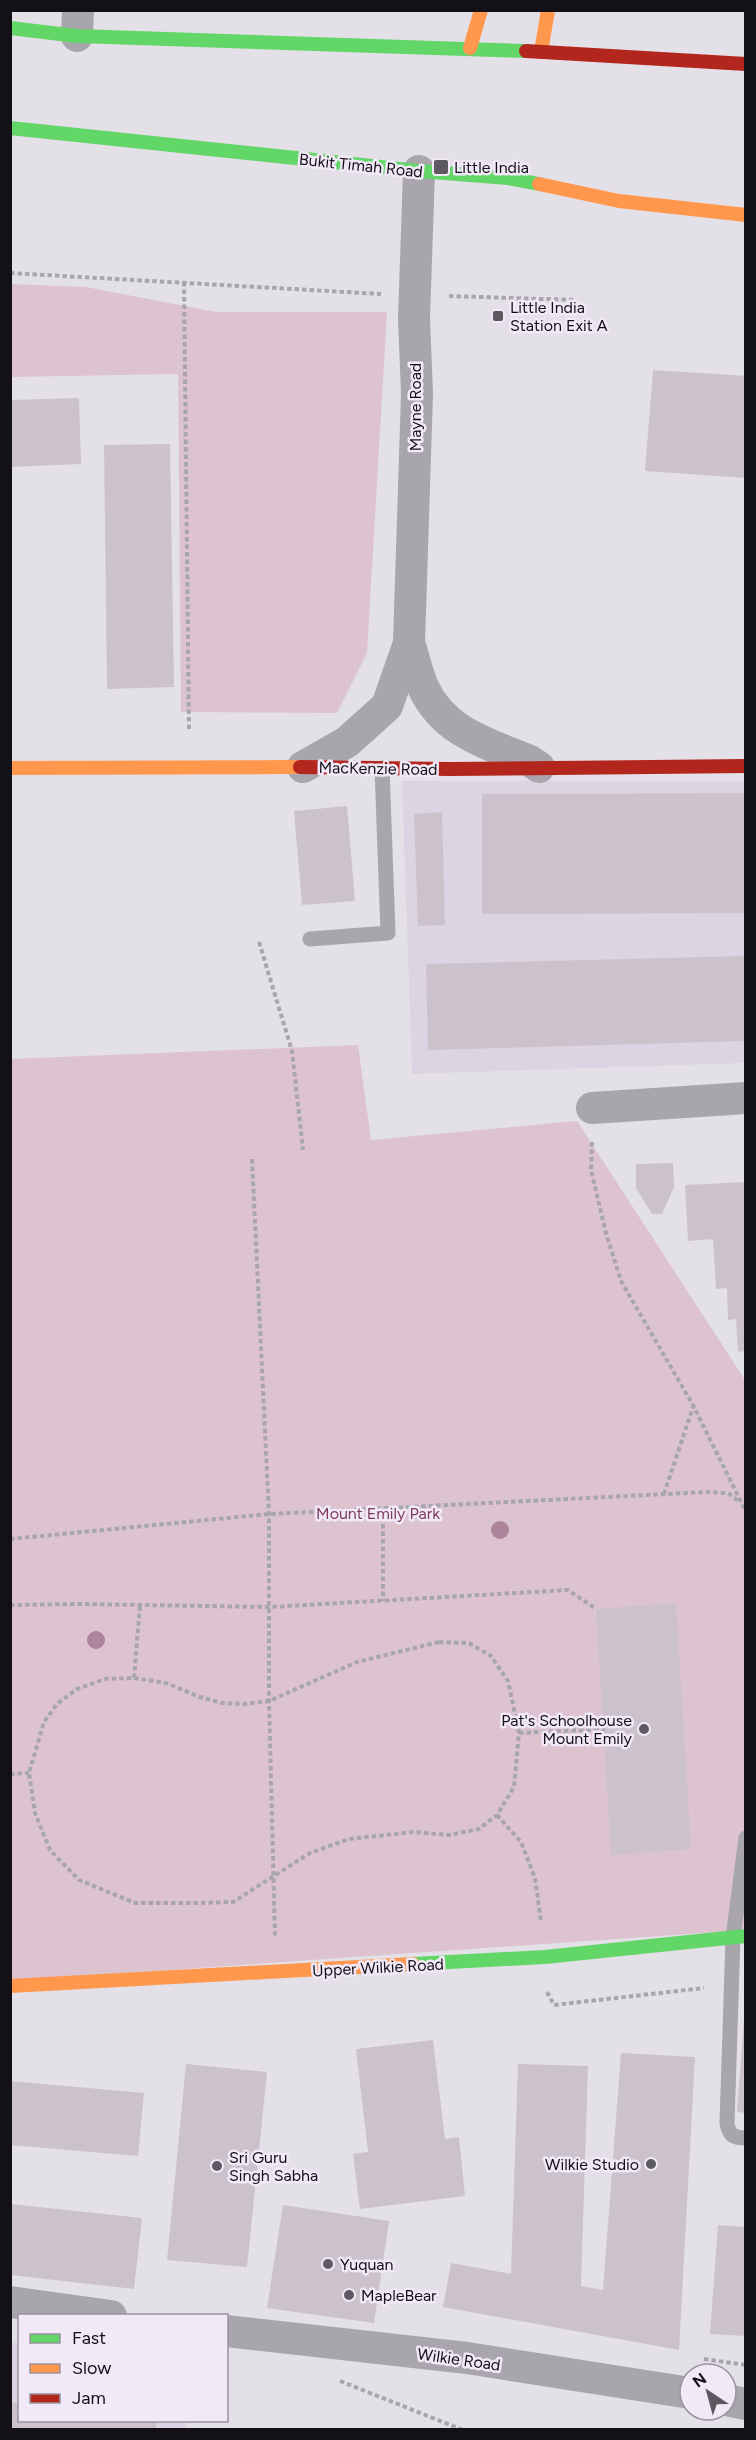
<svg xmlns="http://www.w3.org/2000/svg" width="756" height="2440" font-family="Figtree,sans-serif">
<rect width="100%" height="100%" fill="#e4e0e8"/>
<g fill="#ddd4e3">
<polygon points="402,781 745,781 745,1063 412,1074"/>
<polygon points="10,2342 19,2343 20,2420 187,2421 186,2429 11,2429"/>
</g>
<g fill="#ddc3d0">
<polygon points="11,284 86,287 216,312 387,312 367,653 337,713 181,712 178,374 11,377"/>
<polygon points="358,1045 371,1140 577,1121 745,1380 745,1930 11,1981 10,1059"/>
</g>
<g fill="#ccc2cc">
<polygon points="653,370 746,376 746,478 645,471"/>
<polygon points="79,398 81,464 10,467 10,400"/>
<polygon points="170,444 174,687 107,689 104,445"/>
<polygon points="746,793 746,913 482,914 482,794"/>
<polygon points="347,806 355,901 302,905 294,811"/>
<polygon points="442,812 445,925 418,926 414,814"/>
<polygon points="746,956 746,1041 428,1050 426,964"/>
<polygon points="673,1163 674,1187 662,1214 652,1214 636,1188 636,1164"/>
<polygon points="746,1182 746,1351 738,1352 736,1319 728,1320 727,1288 716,1289 713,1239 688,1241 685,1185"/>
<polygon points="676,1603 691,1849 611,1855 596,1609"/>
<polygon points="744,2018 746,2018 746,2113 737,2112"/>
<polygon points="433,2040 445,2139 459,2137 465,2196 360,2209 353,2154 368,2152 356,2049"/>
<polygon points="621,2053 695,2057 679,2350 443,2307 451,2263 511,2274 518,2064 588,2066 581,2286 603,2290"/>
<polygon points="186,2064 267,2072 247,2267 167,2260"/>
<polygon points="10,2081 144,2093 138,2156 10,2145"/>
<polygon points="10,2204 142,2218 134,2289 10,2275"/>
<polygon points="283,2205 389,2221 374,2323 267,2308"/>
<polygon points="718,2225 746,2227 746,2336 710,2334"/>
<polygon points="10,2403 20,2403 20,2420 156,2422 156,2430 10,2430"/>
</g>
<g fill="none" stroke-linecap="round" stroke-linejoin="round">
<g stroke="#a8a6ac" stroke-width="4" stroke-dasharray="4.5 3" stroke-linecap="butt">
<polyline points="10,273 381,294"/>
<polyline points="184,282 189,732"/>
<polyline points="449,296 574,300"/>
<polyline points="259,942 292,1051 303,1150"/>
<polyline points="592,1142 591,1170 606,1233 621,1281 694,1407 746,1512"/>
<polyline points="252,1159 269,1514 269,1701 275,1937"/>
<polyline points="664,1494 693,1407"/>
<polyline points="383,1509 383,1601"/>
<polyline points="10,1539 269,1514 706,1492 728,1493 740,1502"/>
<polyline points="10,1605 79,1604 270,1607 568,1590 596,1609"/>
<polygon points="439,1642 469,1643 491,1656 508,1681 519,1733 514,1787 497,1815 479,1829 449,1835 414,1832 349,1839 310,1853 233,1902 197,1903 135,1903 79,1880 50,1850 35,1813 29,1773 44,1722 57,1704 77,1689 105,1679 134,1678 166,1683 200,1697 222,1703 245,1704 269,1701 357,1662"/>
<polyline points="134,1678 140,1605"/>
<polyline points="519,1733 605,1729"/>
<polyline points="10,1774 29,1773"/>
<polyline points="497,1815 521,1842 535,1878 541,1922"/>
<polyline points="547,1992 554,2005 704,1988"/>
<polyline points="704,2359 746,2365"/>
<polyline points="340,2381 463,2430"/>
</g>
<g stroke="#a8a5ac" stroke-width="15">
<polyline points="310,939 388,933 382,768"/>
<path d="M746,1838l-13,100 -6,185c2,12 6,15 19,15"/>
</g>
<g stroke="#a8a5ac" stroke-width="32">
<polyline points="77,36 78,10"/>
<path d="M409,643c5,14 8,30 14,44 21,46 64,56 107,74l9,6"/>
<polyline points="303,767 347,742 387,706 409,643 417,394 414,319 419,171"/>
<polyline points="592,1108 746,1098"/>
<polyline points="10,2302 111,2316"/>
<polyline points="226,2331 467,2358 690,2393"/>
<polyline points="726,2400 746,2404"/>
</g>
<g stroke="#63d668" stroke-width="14">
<polyline points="10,28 77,36 526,51"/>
<polyline points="10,128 419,171 508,178 539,184"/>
<polyline points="413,1964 545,1957 746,1936"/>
</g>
<g stroke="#ff974d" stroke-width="14">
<polyline points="470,48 481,10"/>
<polyline points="541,52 548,10"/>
<polyline points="539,184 619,201 746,215"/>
<polyline points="10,768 300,767"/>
<polyline points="10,1986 413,1964"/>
</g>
<g stroke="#b3261e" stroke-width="14">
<polyline points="526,51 746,64"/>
<polyline points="300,767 449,769 746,766"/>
</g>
</g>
<g fill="#ac859a">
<circle cx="500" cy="1530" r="9"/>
<circle cx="96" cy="1640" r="9"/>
</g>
<g fill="#5d5960" stroke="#f2e9f8" stroke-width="2">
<rect x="433" y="159" width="16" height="16" rx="3"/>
<rect x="492" y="310" width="12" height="12" rx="3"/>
<circle cx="644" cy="1729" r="6"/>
<circle cx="651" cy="2164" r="6"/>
<circle cx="217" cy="2166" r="6"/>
<circle cx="328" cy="2264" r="6"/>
<circle cx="349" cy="2295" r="6"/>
</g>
<g text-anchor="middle" stroke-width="5" stroke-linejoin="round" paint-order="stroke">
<g font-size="16" fill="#141116" stroke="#f2e9f8">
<text transform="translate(361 165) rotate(6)" y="6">Bukit Timah Road</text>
<text transform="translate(415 407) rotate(-90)" y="6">Mayne Road</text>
<text transform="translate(378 768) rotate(1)" y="6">MacKenzie Road</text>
<text transform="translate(378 1967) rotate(-3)" y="6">Upper Wilkie Road</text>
<text transform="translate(459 2359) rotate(8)" y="6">Wilkie Road</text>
</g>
<g font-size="16" fill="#141116" stroke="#f2e9f8" text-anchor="start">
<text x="454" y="173">Little India</text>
<text x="510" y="313">Little India<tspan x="510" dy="18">Station Exit A</tspan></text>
<text x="632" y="1726" text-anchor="end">Pat's Schoolhouse<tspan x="632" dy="18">Mount Emily</tspan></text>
<text x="229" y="2163">Sri Guru<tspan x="229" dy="18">Singh Sabha</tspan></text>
<text x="639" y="2170" text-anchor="end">Wilkie Studio</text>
<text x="340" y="2270">Yuquan</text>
<text x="361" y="2301">MapleBear</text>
</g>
<g font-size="16" fill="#7e3b5a" stroke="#f2e9f8">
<text x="378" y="1519">Mount Emily Park</text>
</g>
</g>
<rect width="756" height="2440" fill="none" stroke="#141116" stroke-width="24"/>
<rect x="18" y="2314" width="210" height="108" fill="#f2e9f8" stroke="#99939e" stroke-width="1.5"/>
<rect x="30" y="2334" width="30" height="9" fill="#63d668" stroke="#99939e" stroke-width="1.5"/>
<text x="72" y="2344" font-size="18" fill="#141116">Fast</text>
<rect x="30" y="2364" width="30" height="9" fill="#ff974d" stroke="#99939e" stroke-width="1.5"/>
<text x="72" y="2374" font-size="18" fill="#141116">Slow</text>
<rect x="30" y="2394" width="30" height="9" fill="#b3261e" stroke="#99939e" stroke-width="1.5"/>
<text x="72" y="2404" font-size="18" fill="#141116">Jam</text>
<g transform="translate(708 2392) rotate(324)"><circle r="28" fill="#f2e9f8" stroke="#99939e" stroke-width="1.5"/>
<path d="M0-4.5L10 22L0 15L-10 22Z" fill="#5d5960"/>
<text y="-9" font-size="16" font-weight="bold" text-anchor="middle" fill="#141116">N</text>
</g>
</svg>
